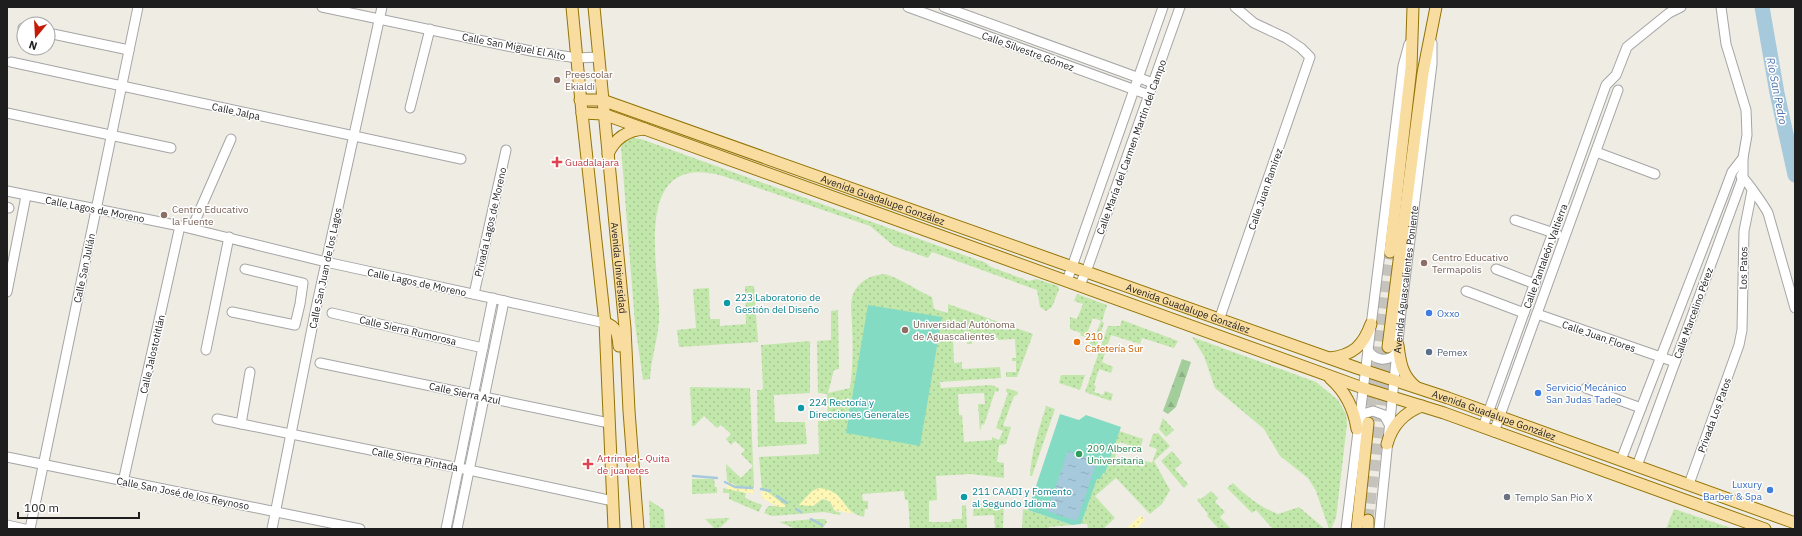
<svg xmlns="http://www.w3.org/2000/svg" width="1802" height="536" font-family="'IBM Plex Sans',sans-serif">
<defs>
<pattern id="grass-dots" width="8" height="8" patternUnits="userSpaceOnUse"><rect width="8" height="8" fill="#c2e7ab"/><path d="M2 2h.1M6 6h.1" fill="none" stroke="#a6c693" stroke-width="1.8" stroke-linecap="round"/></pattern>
<pattern id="forest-firs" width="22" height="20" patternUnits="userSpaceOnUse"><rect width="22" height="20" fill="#a3cd9a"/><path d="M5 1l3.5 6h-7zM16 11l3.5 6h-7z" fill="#8cb084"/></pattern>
<pattern id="sand-dots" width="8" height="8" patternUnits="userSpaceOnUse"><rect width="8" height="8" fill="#fdf6b4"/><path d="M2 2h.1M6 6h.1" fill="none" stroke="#d8d29a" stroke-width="1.8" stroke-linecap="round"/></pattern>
<pattern id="water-ripples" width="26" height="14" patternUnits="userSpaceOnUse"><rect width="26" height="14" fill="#a6c9db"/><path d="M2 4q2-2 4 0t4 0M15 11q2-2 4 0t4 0" fill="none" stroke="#8eacbc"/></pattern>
</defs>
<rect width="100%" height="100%" fill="#efece4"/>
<g fill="url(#grass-dots)">
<path d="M633,138l8,1 345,124 5,4 38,14 7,-2 22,7 1,3 -7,18 -6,4 -6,-4 -3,-17 -105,-38 -4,6 -34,-12 -24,-20 -147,-50c-89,-25 -66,81 -64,131 2,25 -8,48 -9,72l-7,1 -8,-56 -14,-177c3,-7 5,-8 12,-9z"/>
<path d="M885,274c17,5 31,16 47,23l2,12 14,4v-9l85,30 -16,43h-11v-5h10v-11h-4v-3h4l-1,-19 -17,1v-2l-22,1v2h-4v3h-5v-4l-14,1 1,22 8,-1v7l38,-2 1,11 -61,4 1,6 50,-3 8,3 -1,4 -3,-1 -11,34 -2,-1 -2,7 -2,-27h7l-1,-11 -26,1 1,21h3l2,27 28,-2v-3l7,3 4,-9 -7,-3 12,-35 -2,-1 1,-4 11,4 -1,3 -3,1 -11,30 8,1 -5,17 -7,1 -2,17 7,1v15l-33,-4 -35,2 1,24 -8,1v21h22l1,-3h10v-13l4,-1 1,24h-57l-2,-29h-3l-1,-9 -42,3 1,7h5v8h-3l-1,8c-13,-3 -21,-11 -27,-23 -17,-5 -19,-8 -33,5v6l9,1 9,-7c9,1 9,5 13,12l6,2 -1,2 -16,-3 -52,4 -8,-3 4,-7h18l-20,-15 -4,-1 -3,-33 60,-3 -1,-33h10l-1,-27 -9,-1 -1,-52 14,-1v-29l7,-1 1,59 -5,1 -6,23 22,-5c3,-21 3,-41 2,-62 0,-8 -2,-20 0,-28 4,-16 18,-23 33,-24z"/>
<polygon points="745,286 754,286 758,342 679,347 677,330 696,328 693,289 709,288 710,319 720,319 720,326 746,324"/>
<polygon points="1077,294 1107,305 1102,321 1093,318 1088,331 1096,334 1101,321 1104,323 1096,347 1089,345 1091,339 1080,335 1081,333 1070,329 1070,317 1077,319 1083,304 1074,301"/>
<polygon points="1122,320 1178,341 1174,348 1142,338 1140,344 1111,335 1102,362 1113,367 1111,373 1099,369 1094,385 1096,386 1094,392 1103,395 1105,391 1113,394 1111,401 1085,392 1108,326 1120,326"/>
<polygon points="1192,337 1316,382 1338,400 1346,414 1347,424 1336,518 1331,529 1329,529 1316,491 1308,478 1280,456 1264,429 1215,388 1204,356"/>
<polygon points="810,341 810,393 774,395 775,422 805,422 807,444 758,447 757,390 762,390 763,388 761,345"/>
<polygon points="1061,375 1085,375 1080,390 1059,383"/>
<polygon points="690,387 750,388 754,488 737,486 727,481 726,464 741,478 753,466 741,454 745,450 735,441 731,445 726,439 731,434 721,425 717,428 704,416 694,426 692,426"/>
<path d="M1046,406l9,3 -23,67h-2c1,-24 9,-47 16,-70z"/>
<polygon points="1163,418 1174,430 1166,437 1159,429"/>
<polygon points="1119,431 1143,439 1140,449 1120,442 1115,457 1143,467 1145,461 1152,463 1157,449 1149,446 1153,434 1158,433 1170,446 1154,461 1170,490 1162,504 1150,514 1116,478 1095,496 1115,518 1103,529 1088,529 1087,524 1081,524 1097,478 1103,473 1105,473"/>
<polygon points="1172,451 1182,463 1175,469 1188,484 1184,488 1161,461"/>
<polygon points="692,479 714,479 715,487 717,487 717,493 692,494"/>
<path d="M1233,483c14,14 27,24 45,31l21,-7 26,22h-52l-17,-19 -4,3 -25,-25z"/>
<polygon points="723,488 746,493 745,498 762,505 759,512 729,499 729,493 723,493"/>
<polygon points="1211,491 1218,498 1215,502 1225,512 1220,517 1231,529 1219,529 1207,516 1208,514 1197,500 1199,498 1201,499"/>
<polygon points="649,500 664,510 665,529 650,529"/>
<polygon points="1004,503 1003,529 995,529 994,515 973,516 974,507 977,507 977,504"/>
<polygon points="1023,509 1028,510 1072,525 1049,527 1048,529 1022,529"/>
<polygon points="1674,509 1734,529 1666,529"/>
<polygon points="730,518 721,527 715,529 705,519"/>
<polygon points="814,519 825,519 827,522 822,529 796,529 779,522"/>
</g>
<polygon fill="url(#forest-firs)" points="1182,359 1191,362 1176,407 1168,414 1163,411"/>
<g fill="url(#sand-dots)">
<polygon points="727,481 737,486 754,488 753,494 727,489"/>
<path d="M819,488c20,2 22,13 34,26l-19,-4c-2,-7 -4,-10 -12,-11l-9,7 -14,-1 13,-14z"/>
<polygon points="762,490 766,491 787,507 778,507 761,497"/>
<polygon points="1141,515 1145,520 1136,529 1126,529"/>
</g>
<g fill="#84dbc3">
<polygon points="868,305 942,317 920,446 846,433"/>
<polygon points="1060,414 1079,420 1086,415 1121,427 1105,473 1103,473 1100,479 1097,479 1081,524 1072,525 1028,510"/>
</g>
<polygon fill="url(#water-ripples)" points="1068,451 1097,461 1077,521 1047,511"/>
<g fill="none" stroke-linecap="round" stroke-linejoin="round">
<g stroke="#a6c9db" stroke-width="2.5">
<polyline points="693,476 717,478"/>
<polyline points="725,482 735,487 752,488"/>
<polyline points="761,489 770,491"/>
<polyline points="777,496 787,503"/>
<polyline points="796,509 801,512"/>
<polyline points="811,519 822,525"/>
</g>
<polyline stroke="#a6c9db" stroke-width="15" points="1762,7 1777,93 1795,175"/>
<g stroke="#c5c3bc" stroke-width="11" stroke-dasharray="11 5.5" stroke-linecap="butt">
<polyline points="1368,423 1390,252"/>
<polyline points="1368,520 1388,347"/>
</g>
<g stroke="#a5a5a5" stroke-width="11">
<g id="minor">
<polyline points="322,7 531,51 577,58 599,57"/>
<polyline points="908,7 1149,95"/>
<polyline points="944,7 1153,83"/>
<polyline points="23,28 24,28"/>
<polyline points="48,33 129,50"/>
<polyline points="11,62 461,159"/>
<polyline points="410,108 430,29"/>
<polyline points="7,113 171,148"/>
<polyline points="1596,152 1655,174"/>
<path d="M1741,176c4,2 24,31 27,37l27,95"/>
<polyline points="7,191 180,226 326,262 605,323"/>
<polyline points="7,207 9,208"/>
<polyline points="1515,220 1557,234"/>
<polyline points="192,228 231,139"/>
<polyline points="1496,269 1535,284"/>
<polyline points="1067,281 1163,7"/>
<polyline points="1079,286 1086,272 1180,7"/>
<polyline points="1466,291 1524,313"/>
<polyline points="7,292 26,196"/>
<polyline points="474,294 506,150"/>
<polyline points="232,312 295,325 300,304 303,283 245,269"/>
<polyline points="332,313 483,348"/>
<polyline points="1537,314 1675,362"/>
<polyline points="1219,320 1310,57 1301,48 1286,38 1254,23 1235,7"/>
<path d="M1367,348c6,13 21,15 30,4"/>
<polyline points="206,350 229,237"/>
<polyline points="320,363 609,423"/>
<polyline points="1586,388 1641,408"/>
<polyline points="217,419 469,470 613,501"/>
<polyline points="1358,420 1363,414 1373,411 1384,415 1389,424"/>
<polyline points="241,424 250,372"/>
<polyline points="1483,427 1606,85 1616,75 1627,47 1669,13 1681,7"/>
<polyline points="1494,432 1618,90"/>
<polyline points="7,457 360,529"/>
<polyline points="1621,460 1723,196 1732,172 1743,158"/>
<polyline points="1637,466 1743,177 1743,158 1747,135 1746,110 1726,44 1721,7"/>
<polyline points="123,482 180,226"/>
<polyline points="1689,484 1739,345 1742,330 1744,231 1752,191"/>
<polyline points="7,525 25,529"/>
<polyline points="30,529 138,7"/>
<polyline points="272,529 316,308 382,7"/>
<polyline points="446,529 493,298"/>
<polyline points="457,529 504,301"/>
<polyline points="1346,529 1403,66 1409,44"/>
<path id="s1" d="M1379,529l22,-217 31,-248v-21"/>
</g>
</g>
<g stroke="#937405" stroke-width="13">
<g id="major">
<polyline points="572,7 582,113 605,323 614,529"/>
<path id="s2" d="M594,7l31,321 4,83 9,118"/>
<path id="s3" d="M580,100h22l755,268 91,30 347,125"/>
<polyline points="582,113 603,114 1363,388 1444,413 1765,529"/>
<path d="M608,154c7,-16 20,-24 37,-25"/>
<polyline points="1390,252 1411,68 1413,7"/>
<path d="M605,323c12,3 13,12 14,23"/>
<path d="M1398,345c2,17 4,31 18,42"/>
<polyline points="1388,347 1423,73 1436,7"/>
<path d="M1330,358c23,-3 33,-12 41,-34"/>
<path d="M1330,378c16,14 24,31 27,51"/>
<path d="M1387,444c5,-18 16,-31 35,-38"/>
<polyline points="1357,529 1368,423"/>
<polyline points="1368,529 1368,520"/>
</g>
</g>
<use href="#minor" stroke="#fff" stroke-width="9"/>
<use href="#major" stroke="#f9dc9f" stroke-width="11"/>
</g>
<g fill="#8d6e63" stroke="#fff" stroke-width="1.5">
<circle cx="557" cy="80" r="4"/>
<circle cx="164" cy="215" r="4"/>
<circle cx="1424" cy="263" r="4"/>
<circle cx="905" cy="330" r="4"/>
</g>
<g fill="#e0444e" stroke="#fff" stroke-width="1.5">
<path d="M555 156h4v4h4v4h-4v4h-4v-4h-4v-4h4z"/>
<path d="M586 458h4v4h4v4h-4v4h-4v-4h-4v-4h4z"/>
</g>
<g fill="#0f9aa8" stroke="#fff" stroke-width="1.5">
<circle cx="727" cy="303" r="4"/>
<circle cx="801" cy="408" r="4"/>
<circle cx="964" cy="497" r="4"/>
</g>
<g fill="#3f7fe0" stroke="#fff" stroke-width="1.5">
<circle cx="1429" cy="313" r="4"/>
<circle cx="1538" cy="393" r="4"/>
<circle cx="1770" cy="490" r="4"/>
</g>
<circle fill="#e8710a" stroke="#fff" stroke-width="1.5" cx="1077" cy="342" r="4"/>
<circle fill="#5c6f8a" stroke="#fff" stroke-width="1.5" cx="1429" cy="352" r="4"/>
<circle fill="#2e9e5b" stroke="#fff" stroke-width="1.5" cx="1079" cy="454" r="4"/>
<circle fill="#6b7280" stroke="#fff" stroke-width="1.5" cx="1507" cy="497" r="4"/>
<g text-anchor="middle" stroke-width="3" stroke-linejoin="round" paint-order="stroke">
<g font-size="10" fill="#1e1e1e" stroke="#fff">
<text transform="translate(514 46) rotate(11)" y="4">Calle San Miguel El Alto</text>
<text transform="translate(1028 51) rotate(20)" y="4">Calle Silvestre Gómez</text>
<text transform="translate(236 111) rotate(12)" y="4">Calle Jalpa</text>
<text transform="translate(1131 147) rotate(-70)" y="4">Calle María del Carmen Martín del Campo</text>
<text transform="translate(1265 189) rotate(-71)" y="4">Calle Juan Ramírez</text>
<text dy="4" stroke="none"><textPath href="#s3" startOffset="320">Avenida Guadalupe González</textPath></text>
<text transform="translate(95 209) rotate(11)" y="4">Calle Lagos de Moreno</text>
<text transform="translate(490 222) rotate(-77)" y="4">Privada Lagos de Moreno</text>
<text transform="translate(1545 256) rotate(-70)" y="4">Calle Pantaleón Valtierra</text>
<text transform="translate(84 268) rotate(-78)" y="4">Calle San Julián</text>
<text transform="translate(325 268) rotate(-78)" y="4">Calle San Juan de los Lagos</text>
<text dy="4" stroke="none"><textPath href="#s2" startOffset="262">Avenida Universidad</textPath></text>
<text transform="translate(1743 268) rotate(-89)" y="4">Los Patos</text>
<text dy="4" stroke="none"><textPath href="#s1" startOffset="251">Avenida Aguascalientes Poniente</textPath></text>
<text transform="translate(417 282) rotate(12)" y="4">Calle Lagos de Moreno</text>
<text dy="4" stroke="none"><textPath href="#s3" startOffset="644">Avenida Guadalupe González</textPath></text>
<text transform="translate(1693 313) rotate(-70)" y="4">Calle Marcelino Pérez</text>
<text transform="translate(408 330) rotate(13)" y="4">Calle Sierra Rumorosa</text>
<text transform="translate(1599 336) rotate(19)" y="4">Calle Juan Flores</text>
<text transform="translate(152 354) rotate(-77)" y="4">Calle Jalostotitlán</text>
<text transform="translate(465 393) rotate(12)" y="4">Calle Sierra Azul</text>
<text dy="4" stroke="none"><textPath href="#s3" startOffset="968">Avenida Guadalupe González</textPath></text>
<text transform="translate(1714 415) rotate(-70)" y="4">Privada Los Patos</text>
<text transform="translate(415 459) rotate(11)" y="4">Calle Sierra Pintada</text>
<text transform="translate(183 493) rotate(11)" y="4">Calle San José de los Reynoso</text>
</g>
<g font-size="10" fill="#785e54" stroke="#fff" text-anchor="start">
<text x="565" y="78">Preescolar<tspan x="565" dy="12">Ekialdi</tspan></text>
<text x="172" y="213">Centro Educativo<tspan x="172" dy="12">la Fuente</tspan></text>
<text x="1432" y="261">Centro Educativo<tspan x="1432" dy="12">Termapolis</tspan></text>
<text x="913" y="328">Universidad Autónoma<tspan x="913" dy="12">de Aguascalientes</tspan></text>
</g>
<g font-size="10" fill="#be3a42" stroke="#fff" text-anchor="start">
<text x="565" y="166">Guadalajara</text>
<text x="597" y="462">Artrimed - Quita<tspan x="597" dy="12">de juanetes</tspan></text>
</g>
<g font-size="10" fill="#0d838f" stroke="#fff" text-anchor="start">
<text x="735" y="301">223 Laboratorio de<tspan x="735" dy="12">Gestión del Diseño</tspan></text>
<text x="809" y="406">224 Rectoría y<tspan x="809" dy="12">Direcciones Generales</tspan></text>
<text x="972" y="495">211 CAADI y Fomento<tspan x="972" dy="12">al Segundo Idioma</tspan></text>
</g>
<g font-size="10" fill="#366cbe" stroke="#fff" text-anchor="start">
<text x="1437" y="317">Oxxo</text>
<text x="1546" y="391">Servicio Mecánico<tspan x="1546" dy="12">San Judas Tadeo</tspan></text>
<text x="1762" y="488" text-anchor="end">Luxury<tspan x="1762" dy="12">Barber &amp; Spa</tspan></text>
</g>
<g font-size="10" fill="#c56008" stroke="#fff" text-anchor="start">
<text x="1085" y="340">210<tspan x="1085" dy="12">Cafetería Sur</tspan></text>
</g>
<g font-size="10" fill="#4e5e75" stroke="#fff" text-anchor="start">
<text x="1437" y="356">Pemex</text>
</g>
<g font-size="10" fill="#27864d" stroke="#fff" text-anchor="start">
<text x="1087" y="452">209 Alberca<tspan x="1087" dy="12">Universitaria</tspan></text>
</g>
<g font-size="10" fill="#5b616d" stroke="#fff" text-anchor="start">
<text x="1515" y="501">Templo San Pío X</text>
</g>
<g font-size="11" font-style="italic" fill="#4d72ab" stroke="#fff">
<text transform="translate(1777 91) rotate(79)" y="4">Río San Pedro</text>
</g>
</g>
<rect width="1802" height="536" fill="none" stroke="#1e1e1e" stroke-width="16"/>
<g transform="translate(36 36) rotate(198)"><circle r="19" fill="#ffffff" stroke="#a5a5a5"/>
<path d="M0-3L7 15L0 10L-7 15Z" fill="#c51b06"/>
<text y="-6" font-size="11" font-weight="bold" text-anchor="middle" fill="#1e1e1e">N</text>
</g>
<path d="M18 512v6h121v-6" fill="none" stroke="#1e1e1e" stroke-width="2"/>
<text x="24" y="512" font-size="12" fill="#1e1e1e" stroke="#ffffff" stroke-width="3" paint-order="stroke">100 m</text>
</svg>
